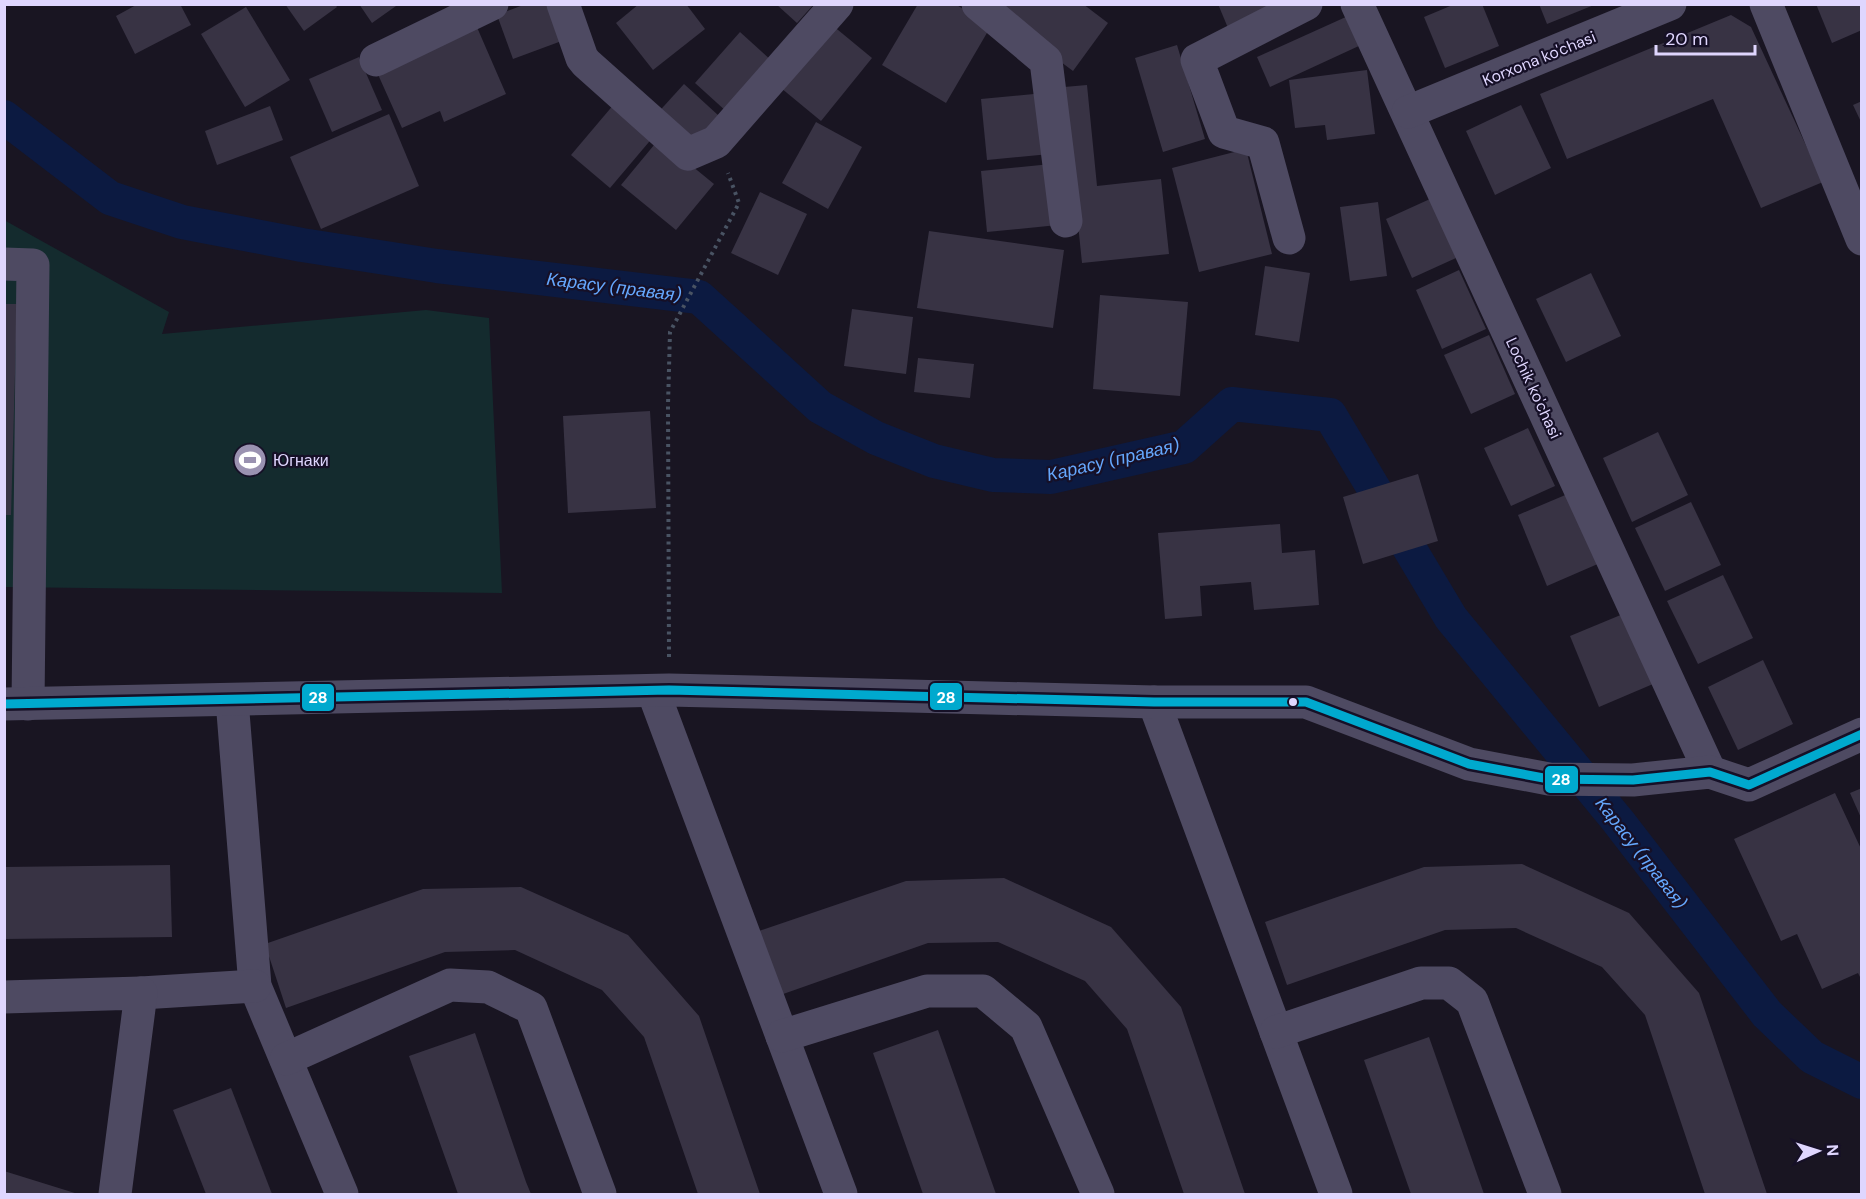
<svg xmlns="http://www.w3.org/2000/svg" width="1866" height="1199" font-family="'DM Sans',sans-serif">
<rect width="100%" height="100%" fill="#191522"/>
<polygon fill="#142b2e" points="4,220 169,312 162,334 426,310 489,318 502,593 5,587"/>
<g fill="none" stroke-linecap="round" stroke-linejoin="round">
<polyline stroke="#0c1a41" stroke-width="34" points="4,117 110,198 182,222 302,245 437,266 699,297 820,407 876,438 934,461 993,475 1051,477 1184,447 1232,404 1330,415 1451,618 1618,821 1767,1014 1812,1057 1862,1082"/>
</g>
<g fill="#383344">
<polygon points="138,4 180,4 191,25 135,54 116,16"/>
<polygon points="285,4 335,4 337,7 304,31"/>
<polygon points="359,4 394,4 396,6 372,23"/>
<polygon points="526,4 554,4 567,39 513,59 497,15"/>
<polygon points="639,4 686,4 705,29 653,70 616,23"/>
<polygon points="776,4 814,4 797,23"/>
<polygon points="918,4 955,4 991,26 946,103 882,65"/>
<polygon points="983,4 1083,4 1108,23 1073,71"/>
<polygon points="1218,4 1280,4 1228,28"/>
<polygon points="1455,4 1482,4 1499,46 1445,68 1424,17"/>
<polygon points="1539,4 1594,4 1594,5 1547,24"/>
<polygon points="1816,4 1862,4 1862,30 1832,43"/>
<polygon points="246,7 290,80 245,107 201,34"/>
<polygon points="1731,15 1751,27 1823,182 1761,208 1713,99 1567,159 1540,94"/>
<polygon points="1348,16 1361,45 1270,87 1257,57"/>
<polygon points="476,25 506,94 444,122 440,111 402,128 376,70"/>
<polygon points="832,25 872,58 821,121 781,88"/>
<polygon points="740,32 772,61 727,112 695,83"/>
<polygon points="1177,45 1205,139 1163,152 1135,58"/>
<polygon points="359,57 382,110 332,132 309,79"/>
<polygon points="1367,70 1375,134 1327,140 1325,125 1295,128 1289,80"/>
<polygon points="684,84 719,116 688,149 654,117"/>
<polygon points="1087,85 1097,186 1161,179 1169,254 1082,263 1064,87"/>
<polygon points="1044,93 1050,154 987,160 981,99"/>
<polygon points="1862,101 1862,124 1853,105"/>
<polygon points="615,103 654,136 610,188 571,155"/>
<polygon points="1521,105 1551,168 1495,195 1466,131"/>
<polygon points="270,106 283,140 217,165 205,131"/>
<polygon points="389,114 419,186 321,229 290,157"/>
<polygon points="816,122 862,147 828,209 782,183"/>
<polygon points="659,139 714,184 676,230 621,185"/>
<polygon points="1246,149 1272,254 1199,272 1172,168"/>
<polygon points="1051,164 1058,225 987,232 981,171"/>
<polygon points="760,192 807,214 778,275 731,253"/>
<polygon points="1430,199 1456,258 1412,278 1386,219"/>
<polygon points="1378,202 1387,276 1350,281 1340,207"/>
<polygon points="929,231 1064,250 1053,328 917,308"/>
<polygon points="1265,266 1310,273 1299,342 1255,335"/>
<polygon points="1459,270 1486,329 1442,349 1416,290"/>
<polygon points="1591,273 1621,336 1566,362 1536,299"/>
<polygon points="1100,295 1188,302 1180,396 1093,389"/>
<polygon points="4,304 17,304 11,515 4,515"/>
<polygon points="852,309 913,317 906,374 844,366"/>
<polygon points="1489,335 1515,394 1471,414 1444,355"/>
<polygon points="918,358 974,364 970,398 914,392"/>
<polygon points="650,411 656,508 568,513 563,416"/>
<polygon points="1528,428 1555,486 1511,506 1484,448"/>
<polygon points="1658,432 1688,495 1632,522 1603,458"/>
<polygon points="1418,474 1438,541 1363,564 1343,497"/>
<polygon points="1570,493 1600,563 1547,586 1518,515"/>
<polygon points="1691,502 1721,565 1665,591 1635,528"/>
<polygon points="1280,524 1282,553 1315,550 1319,605 1254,610 1251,582 1200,586 1202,616 1165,619 1158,533"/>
<polygon points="1723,575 1753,638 1698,664 1667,601"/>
<polygon points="1623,614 1653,684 1599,707 1570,636"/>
<polygon points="1763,660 1793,724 1738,750 1708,687"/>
<polygon points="1862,788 1862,820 1850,793"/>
<polygon points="1835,793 1862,851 1862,981 1858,973 1822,989 1797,934 1781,941 1734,839"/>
<polygon points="1522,864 1629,913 1699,993 1767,1194 1705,1194 1645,1015 1602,967 1516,928 1445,930 1287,985 1265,922 1424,867"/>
<polygon points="170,865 172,937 4,939 4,867"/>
<polygon points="1004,878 1111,927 1181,1007 1245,1194 1184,1194 1127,1029 1085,981 998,942 928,943 769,999 747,935 906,881"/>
<polygon points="521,887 628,935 699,1016 760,1194 698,1194 644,1037 602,990 515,950 445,952 286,1008 265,944 423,889"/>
<polygon points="938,1030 996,1194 923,1194 873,1053"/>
<polygon points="475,1033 526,1182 531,1194 458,1194 409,1056"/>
<polygon points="1429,1037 1484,1194 1411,1194 1364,1060"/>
<polygon points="231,1088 272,1194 206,1194 173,1110"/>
<polygon points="4,1171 78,1194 4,1194"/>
</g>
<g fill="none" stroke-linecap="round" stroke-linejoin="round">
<polyline stroke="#495363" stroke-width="4" stroke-dasharray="3 4.5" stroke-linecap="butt" points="669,657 668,405 670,332 739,203 728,173"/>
<g stroke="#4e4a62" stroke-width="33">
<polyline points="563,4 582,58 586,63 688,154 716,142 837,4"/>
<polyline points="978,4 1046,61 1066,221"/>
<polyline points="1357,4 1710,772"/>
<polyline points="1766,4 1862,239"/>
<polyline points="376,60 492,4"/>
<polyline points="1408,112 1670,4"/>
<polyline points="1289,238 1263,143 1224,132 1197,60 1306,4"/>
<polyline points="4,264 33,265 28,704"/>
<polyline points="653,691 841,1194"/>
<polyline points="232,700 255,986 342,1194"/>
<polyline points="1154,702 1336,1194"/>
<polyline points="4,704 669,690 1154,702 1306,702 1469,764 1549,779 1633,780 1710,772 1749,785 1862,734"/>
<polyline points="141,993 255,986"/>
<polyline points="4,997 141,993 115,1194"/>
<polyline points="1276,1032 1421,983 1449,983 1472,1001 1545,1194"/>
<polyline points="782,1036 927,991 983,991 1026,1027 1098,1194"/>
<polyline points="286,1059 450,985 488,987 531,1008 600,1194"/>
</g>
<g stroke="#161027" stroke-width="14">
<polyline id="bus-1" points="4,704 669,690 1154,702 1306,702 1469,764 1549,779 1633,780 1710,772 1749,785 1862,734"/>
</g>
<use href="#bus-1" stroke="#00a9ce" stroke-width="9"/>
</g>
<defs>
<g id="stadium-disc" transform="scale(1.725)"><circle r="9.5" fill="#9a92b1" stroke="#161027"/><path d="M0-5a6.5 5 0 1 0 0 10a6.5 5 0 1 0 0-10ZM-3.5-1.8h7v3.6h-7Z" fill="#fff"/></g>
</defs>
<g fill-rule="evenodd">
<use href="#stadium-disc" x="250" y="460"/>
</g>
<circle fill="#dfd6fe" stroke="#161027" stroke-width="2" cx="1293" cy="702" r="5"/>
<g text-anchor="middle" stroke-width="4.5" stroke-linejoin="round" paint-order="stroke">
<g font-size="16" fill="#dfd6fe" stroke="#161027">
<text transform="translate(1539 58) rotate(-22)" y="6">Korxona ko'chasi</text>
<text transform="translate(1534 388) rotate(65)" y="6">Lochik ko'chasi</text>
</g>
<g font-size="16" fill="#dfd6fe" stroke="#161027" text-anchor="start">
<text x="273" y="466">Югнаки</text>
</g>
<g font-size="18" font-style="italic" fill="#65a7fd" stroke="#161027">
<text transform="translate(614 287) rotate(7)" y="6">Карасу (правая)</text>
<text transform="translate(1113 460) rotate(-13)" y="6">Карасу (правая)</text>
<text transform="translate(1641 853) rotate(52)" y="6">Карасу (правая)</text>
</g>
</g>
<g stroke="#161027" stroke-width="2">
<rect x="929" y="682" width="34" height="29" rx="6" fill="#00a9ce"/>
<rect x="301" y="683" width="34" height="29" rx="6" fill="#00a9ce"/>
<rect x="1544" y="765" width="35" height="29" rx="6" fill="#00a9ce"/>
</g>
<g font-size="16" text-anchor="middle" font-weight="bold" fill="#fff">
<text x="946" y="703">28</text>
<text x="318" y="703">28</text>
<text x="1561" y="785">28</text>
</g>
<rect width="1866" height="1199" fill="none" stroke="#dfd6fe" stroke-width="12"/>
<g transform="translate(1818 1151) rotate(87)" stroke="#161027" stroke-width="4.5" paint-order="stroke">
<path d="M0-4.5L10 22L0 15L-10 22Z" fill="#dfd6fe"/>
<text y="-9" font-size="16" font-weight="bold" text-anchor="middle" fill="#dfd6fe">N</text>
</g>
<path d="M1656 45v9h99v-9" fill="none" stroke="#dfd6fe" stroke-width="3"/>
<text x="1665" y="45" font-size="18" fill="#dfd6fe" stroke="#161027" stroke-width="4.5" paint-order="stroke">20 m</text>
</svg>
